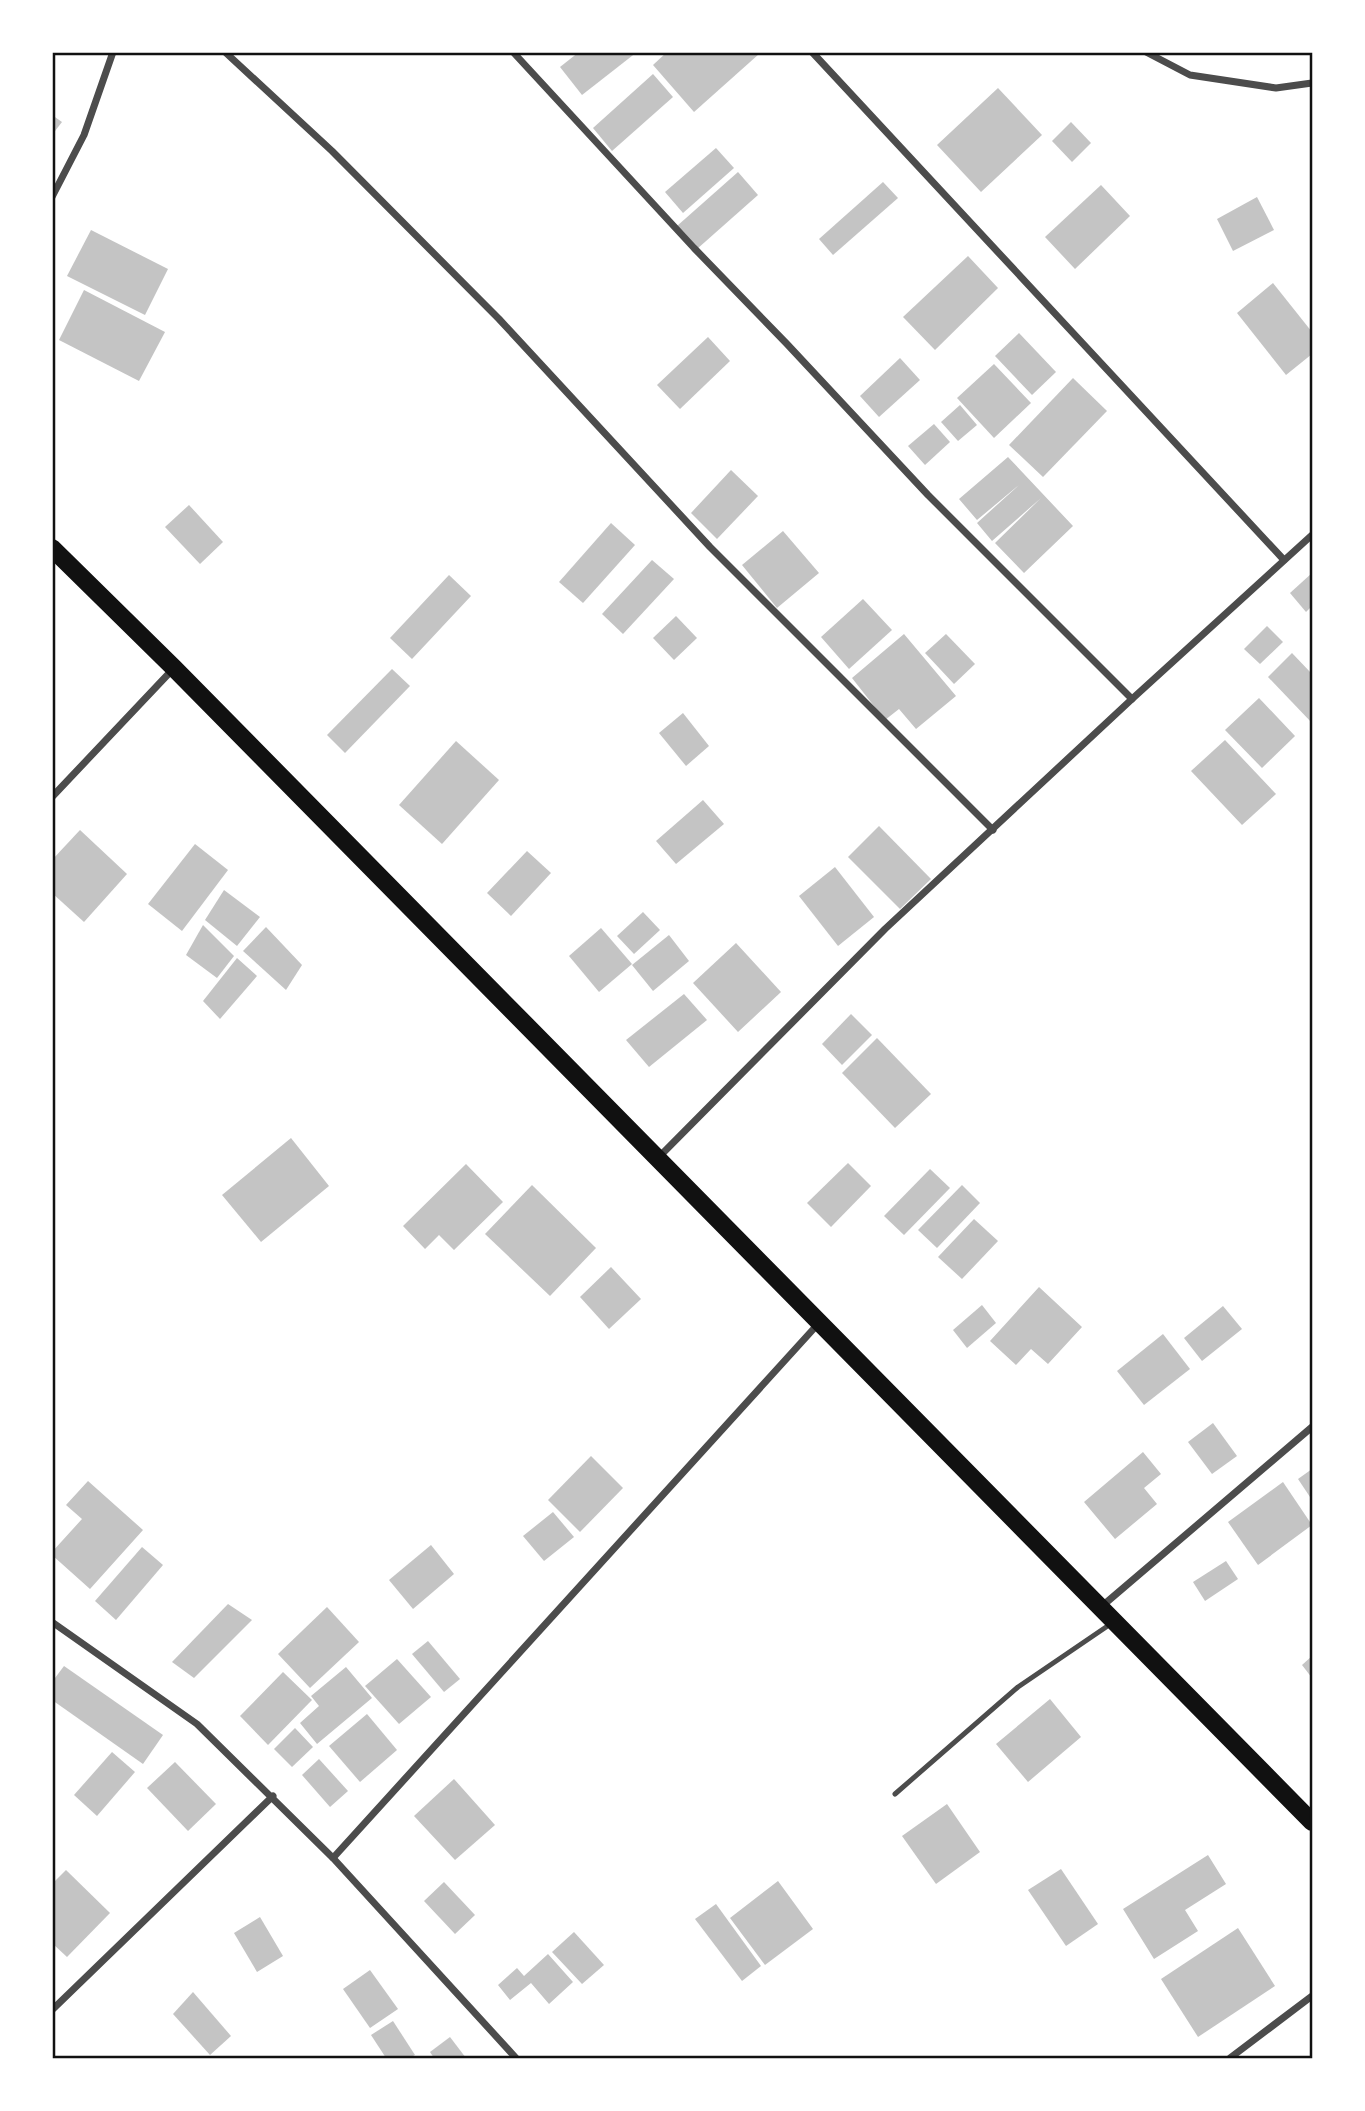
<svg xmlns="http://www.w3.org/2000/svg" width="1365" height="2111" font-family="Lato,sans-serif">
<rect width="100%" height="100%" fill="#fff"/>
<g fill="#c4c4c4">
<polygon points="579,52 637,52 582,95 560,67"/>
<polygon points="667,52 758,52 759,54 694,112 653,65"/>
<polygon points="653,74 673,97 612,151 593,128"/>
<polygon points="998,88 1042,135 981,192 937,145"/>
<polygon points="52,115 62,122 52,135"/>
<polygon points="1071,122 1091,143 1072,162 1052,141"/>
<polygon points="716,148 734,168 683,213 665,192"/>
<polygon points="738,172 758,195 697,249 677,226"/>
<polygon points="883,182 898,198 833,255 819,239"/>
<polygon points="1101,185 1130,216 1075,269 1045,237"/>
<polygon points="1257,197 1274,230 1233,251 1217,219"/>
<polygon points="91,230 168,269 145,315 67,276"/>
<polygon points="968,256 998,288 935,350 903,317"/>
<polygon points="1273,283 1312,332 1312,354 1286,375 1237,313"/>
<polygon points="84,290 165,332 139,381 59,340"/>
<polygon points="1019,333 1056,372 1032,395 995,356"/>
<polygon points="708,337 730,361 680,409 657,385"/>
<polygon points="900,358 920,380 879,417 860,396"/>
<polygon points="994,364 1031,403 994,438 957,398"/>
<polygon points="1073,378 1107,411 1043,477 1009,445"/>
<polygon points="960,405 977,425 958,441 941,422"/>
<polygon points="934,424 950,442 925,465 908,446"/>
<polygon points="1008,457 1073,526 1024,573 995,543 1041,498 992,541 977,523 1019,485 977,520 959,499"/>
<polygon points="731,470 758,496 717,539 691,513"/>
<polygon points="189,505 223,542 200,564 165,527"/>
<polygon points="611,523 635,545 583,603 559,582"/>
<polygon points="783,531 819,573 777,608 742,565"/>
<polygon points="652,560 674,579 623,634 602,614"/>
<polygon points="1312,573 1312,606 1306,612 1290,593"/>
<polygon points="449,575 471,596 412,659 390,638"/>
<polygon points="863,599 892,630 849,669 821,637"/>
<polygon points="676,616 697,638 674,660 653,638"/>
<polygon points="1267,626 1283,642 1260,664 1244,649"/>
<polygon points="904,634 956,696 916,729 899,709 885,720 852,678"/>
<polygon points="946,634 975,664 954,684 925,653"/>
<polygon points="1292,653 1312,674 1312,723 1268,677"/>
<polygon points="392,669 410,686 345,753 327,735"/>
<polygon points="1259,698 1295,736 1262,768 1225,730"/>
<polygon points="683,713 709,746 686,766 659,733"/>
<polygon points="1225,740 1276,794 1242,825 1191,771"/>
<polygon points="456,741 499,780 442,844 399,805"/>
<polygon points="703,800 724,824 676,864 656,841"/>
<polygon points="879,826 931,879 900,909 848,857"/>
<polygon points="80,830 127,874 84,922 52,893 52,860"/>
<polygon points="195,844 228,870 182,931 148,904"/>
<polygon points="527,851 551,873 511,916 487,893"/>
<polygon points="835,867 874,917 838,946 799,896"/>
<polygon points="224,890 260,917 237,946 205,920"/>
<polygon points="643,912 660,930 634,954 617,936"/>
<polygon points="203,925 234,956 217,978 186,955"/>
<polygon points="266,927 302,965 286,990 243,951"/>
<polygon points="601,928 632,964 599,992 569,956"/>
<polygon points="669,935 689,961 653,991 632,965"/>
<polygon points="736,943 781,992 738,1032 693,983"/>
<polygon points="237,958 257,976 220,1019 203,1001"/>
<polygon points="684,994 707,1020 649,1067 626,1040"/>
<polygon points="851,1014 872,1035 842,1065 822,1044"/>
<polygon points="877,1038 931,1094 895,1128 842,1073"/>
<polygon points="291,1138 329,1186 261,1242 222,1195"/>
<polygon points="848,1163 871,1186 831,1227 807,1203"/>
<polygon points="466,1164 503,1202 454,1250 439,1235 425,1249 403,1226"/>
<polygon points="930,1169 950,1188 904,1235 884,1216"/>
<polygon points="532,1185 596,1248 550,1296 485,1234"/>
<polygon points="962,1185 980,1203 937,1248 918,1230"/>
<polygon points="974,1219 998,1241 962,1279 938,1257"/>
<polygon points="611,1267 641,1299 609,1329 580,1297"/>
<polygon points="1039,1287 1082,1327 1048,1364 1031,1349 1016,1365 990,1341"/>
<polygon points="982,1305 996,1323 967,1348 953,1330"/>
<polygon points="1223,1306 1242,1329 1202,1361 1184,1338"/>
<polygon points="1163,1334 1190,1369 1144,1405 1117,1371"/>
<polygon points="1213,1423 1237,1456 1212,1474 1188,1442"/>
<polygon points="1143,1452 1161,1474 1144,1488 1157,1504 1115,1539 1084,1502"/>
<polygon points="591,1456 623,1488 580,1532 548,1500"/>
<polygon points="1312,1469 1312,1500 1298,1479"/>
<polygon points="88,1481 143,1530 90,1589 52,1555 52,1552 82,1519 66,1505"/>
<polygon points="1283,1482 1312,1525 1258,1565 1228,1522"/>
<polygon points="553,1512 574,1537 544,1561 523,1536"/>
<polygon points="431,1545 454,1574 413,1609 389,1580"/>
<polygon points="142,1547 163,1565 116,1620 95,1601"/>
<polygon points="1226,1561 1238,1579 1205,1601 1193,1582"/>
<polygon points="228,1604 252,1620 194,1678 172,1662"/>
<polygon points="327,1607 359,1642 310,1688 278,1654"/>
<polygon points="428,1641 460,1679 444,1692 412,1654"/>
<polygon points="1312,1656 1312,1678 1302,1665"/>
<polygon points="397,1659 431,1697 399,1724 365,1686"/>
<polygon points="64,1666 163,1735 143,1764 52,1700 52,1682"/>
<polygon points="346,1667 372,1698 317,1744 300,1723 319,1706 311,1696"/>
<polygon points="283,1672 312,1700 268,1745 240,1716"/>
<polygon points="1050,1699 1081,1737 1028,1782 996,1744"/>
<polygon points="367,1714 397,1750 360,1782 329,1746"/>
<polygon points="295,1728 313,1747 292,1767 274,1749"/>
<polygon points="112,1752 135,1772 97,1816 74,1795"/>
<polygon points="319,1759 348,1791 330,1807 302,1775"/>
<polygon points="175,1762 216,1804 188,1831 147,1788"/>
<polygon points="454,1779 495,1825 455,1860 414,1816"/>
<polygon points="947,1804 980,1852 936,1884 902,1836"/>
<polygon points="1208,1855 1226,1884 1185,1910 1198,1931 1154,1959 1123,1909"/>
<polygon points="1061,1869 1098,1924 1066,1946 1028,1890"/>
<polygon points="66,1870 110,1913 67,1957 52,1943 52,1884"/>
<polygon points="778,1881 813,1929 765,1965 730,1918"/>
<polygon points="444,1882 475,1915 455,1934 424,1901"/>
<polygon points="716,1904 761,1966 742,1981 695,1919"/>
<polygon points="260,1917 283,1956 257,1972 234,1933"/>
<polygon points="1238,1928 1275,1986 1198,2037 1161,1979"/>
<polygon points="574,1932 604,1965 582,1984 552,1952"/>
<polygon points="548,1954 573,1982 549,2004 531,1983 510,2000 498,1985 517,1968 524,1976"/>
<polygon points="370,1970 398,2009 370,2028 343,1989"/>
<polygon points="193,1992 231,2036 210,2055 173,2014"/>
<polygon points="393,2021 415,2055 409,2058 386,2058 371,2035"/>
<polygon points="450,2037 466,2058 434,2058 430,2052"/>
</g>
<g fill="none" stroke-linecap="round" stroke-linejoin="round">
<polyline stroke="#4c4c4c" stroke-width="5" points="895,1794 1018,1687 1112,1623"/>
<g stroke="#4c4c4c" stroke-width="7">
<polyline points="225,52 332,151 499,319 710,547 993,830"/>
<polyline points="513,52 694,248 787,344 928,495 1132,699"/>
<polyline points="812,52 1284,560"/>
<polyline points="1146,52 1190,75 1276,88 1312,83"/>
<polyline points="52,197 84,135 113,52"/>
<polyline points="52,797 174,668"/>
<polyline points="657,1159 885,929 1132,699 1312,535"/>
<polyline points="1101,1607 1312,1427"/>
<polyline points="52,1622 197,1724 333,1858 516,2058"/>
<polyline points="333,1858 818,1324"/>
<polyline points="52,2010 273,1796"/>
<polyline points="1230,2058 1312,1996"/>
</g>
<polyline stroke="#111" stroke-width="18" points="52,548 174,668 1312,1822"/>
</g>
<rect width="1365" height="2111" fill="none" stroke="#ffffff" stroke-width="108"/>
<rect x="54" y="54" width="1257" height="2003" fill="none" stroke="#111" stroke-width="2.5"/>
</svg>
